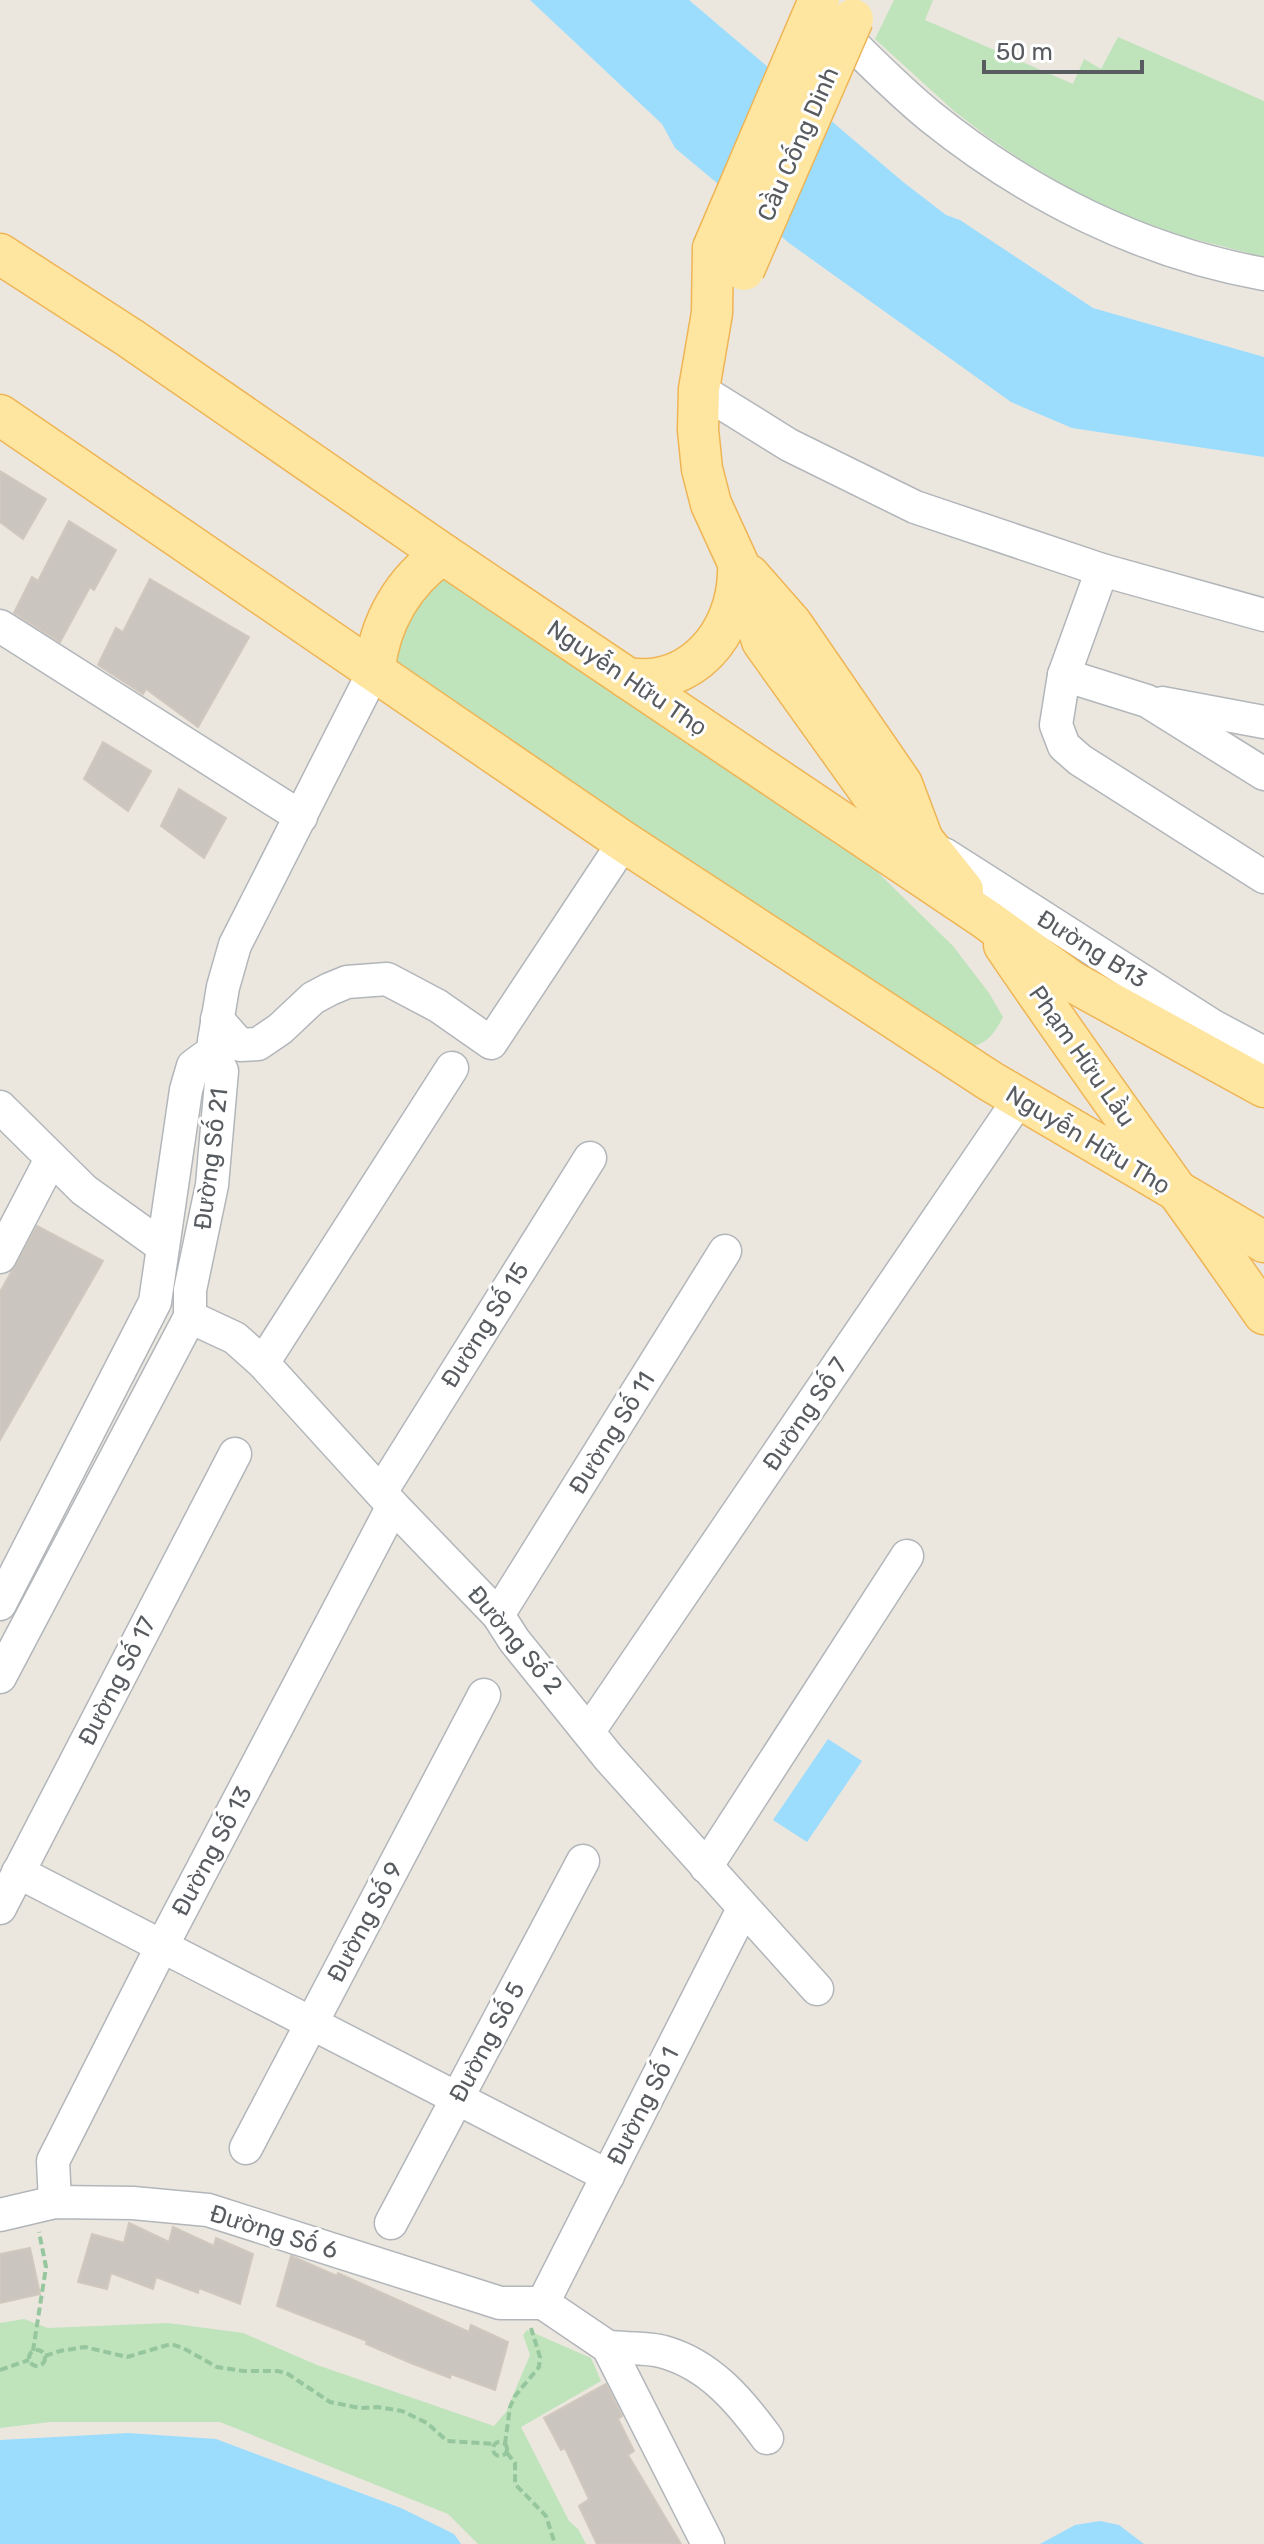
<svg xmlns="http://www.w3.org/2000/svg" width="1264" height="2544" font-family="Rubik,sans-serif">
<rect width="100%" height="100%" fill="#ebe7df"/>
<g fill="#bfe3bb">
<polygon points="894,0 933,0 925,20 1073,84 1084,59 1101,69 1118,37 1264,101 1264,257 1182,236 1099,206 1023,161 988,137 954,111 875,39"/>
<path d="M455,578l409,281 89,87 36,47 14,24c-9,17 -17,29 -37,30l-573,-376 3,-42 34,-49z"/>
<polygon points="24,2319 48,2328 168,2323 243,2333 317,2365 494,2426 506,2412 530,2355 523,2335 527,2330 591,2358 601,2381 521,2427 569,2521 578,2529 586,2544 478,2544 448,2514 220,2422 50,2422 0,2428 0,2323"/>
</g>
<g fill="#9cddfe">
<polygon points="530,0 689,0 902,181 946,215 960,220 1093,308 1264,357 1264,457 1072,428 1011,402 789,243 675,148 662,124"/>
<polygon points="828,1739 862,1761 807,1842 773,1820"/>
<polygon points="128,2433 216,2439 401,2508 454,2534 461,2544 0,2544 0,2440"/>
<polygon points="1100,2521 1119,2525 1144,2544 1040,2544 1075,2525"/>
</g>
<g fill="#cbc5c0" stroke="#d0c8be" stroke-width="2">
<polygon points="0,471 46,499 23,539 0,522"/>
<polygon points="69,521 116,550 94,590 90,587 60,642 14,613 32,577 38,581"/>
<polygon points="150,579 249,637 198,727 146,689 143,694 98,665 116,628 123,632"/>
<polygon points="103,742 151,771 128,811 84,779"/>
<polygon points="179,789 226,818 204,858 161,826"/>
<polygon points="37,1226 103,1261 0,1440 0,1292"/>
<polygon points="129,2223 169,2242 173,2227 214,2246 216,2238 253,2254 240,2304 199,2288 198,2293 156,2277 153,2289 111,2273 107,2289 78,2282 92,2234 124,2243"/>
<polygon points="30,2248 40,2294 0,2303 0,2254"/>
<polygon points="291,2256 337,2276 338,2273 469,2332 471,2325 508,2342 495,2390 451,2374 450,2378 411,2363 366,2344 367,2341 277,2306"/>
<polygon points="606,2384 622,2416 618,2419 634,2451 628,2455 681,2544 597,2544 579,2506 589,2499 565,2448 561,2450 544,2418"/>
</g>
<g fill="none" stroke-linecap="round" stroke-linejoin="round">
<g stroke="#b2b6ba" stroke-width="35">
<g id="minor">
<path d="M829,21c33,32 66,67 102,96 97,78 210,135 333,157"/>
<polyline points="699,389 789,445 915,507 1102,570 1264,615"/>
<polyline points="1102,570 1064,675 1056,725 1064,746 1080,760 1264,877"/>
<polyline points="0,626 301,817"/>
<polyline points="1064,675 1147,701 1264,774"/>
<polyline points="1162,703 1264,722"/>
<polyline points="944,854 1213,1026 1264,1053"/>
<polyline points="217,1019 240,1045 258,1044 280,1029 313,998 330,989 347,982 387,979 438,1006 491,1043 624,842"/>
<polyline points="214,1041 223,987 235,945 375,669"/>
<polyline points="0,1107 84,1190 162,1246"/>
<polyline points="0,1257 51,1159"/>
<polyline points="190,1317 235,1338 263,1363 393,1506 498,1615 514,1640 609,1758 817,1989"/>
<polyline points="263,1363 452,1068"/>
<polyline points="381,1492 590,1158"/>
<polyline points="0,1604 155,1302 186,1090 193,1066 212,1052"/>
<polyline points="498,1615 725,1251"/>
<polyline points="0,1677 190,1317 190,1290 212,1185 222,1071 212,1052"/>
<polyline points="589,1731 1020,1098"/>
<polyline points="706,1867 907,1556"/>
<polyline points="18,1872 608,2176"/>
<polyline points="0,1908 235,1454"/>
<polyline points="246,2148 484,1695"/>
<polyline points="55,2202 53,2161 162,1946 393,1506"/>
<polyline points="0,2215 55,2202 133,2203 208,2210 500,2303 543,2303"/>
<polyline points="391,2223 583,1861"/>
<polyline points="543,2303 743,1909"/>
<polyline points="543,2303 608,2347 708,2544"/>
<path d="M608,2347c17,2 39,0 56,5 46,13 76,49 103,86"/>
</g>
</g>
<g stroke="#efb454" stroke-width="43">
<g id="major">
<polyline points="713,248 712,313 699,389 698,430 702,469 711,504 738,563 762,641 880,806 923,840 963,890"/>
<polyline points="0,254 130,338 443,554 987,920 1071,981 1264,1087"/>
<polyline points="0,415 624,842 990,1081 1264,1242"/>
<polyline points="749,575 792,624 902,784 923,840"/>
<path d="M375,669c4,-46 29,-89 68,-115"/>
<path d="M627,678c64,10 110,-44 111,-106"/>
<path d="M1004,945c84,124 174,245 260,369"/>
</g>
</g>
<g stroke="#96c69e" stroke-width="4" stroke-dasharray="8 4" stroke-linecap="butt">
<circle cx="37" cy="2358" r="8"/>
<polyline points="33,2351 46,2267 39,2232"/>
<polyline points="45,2356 60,2351 85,2347 127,2357 171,2344 183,2348 217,2367 243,2371 278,2371 288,2374 330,2402 360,2408 377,2407 402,2411 427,2423 447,2441 494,2444"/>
<polyline points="0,2370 29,2360"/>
<circle cx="500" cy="2449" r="7"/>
<polyline points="505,2444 510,2407 515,2396 539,2367 540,2357 531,2328"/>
<polyline points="507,2453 515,2463 515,2484 546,2516 555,2544"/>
</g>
<use href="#minor" stroke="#fff" stroke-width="32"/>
<use href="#major" stroke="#fee6a1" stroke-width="40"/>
<g stroke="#efb454" stroke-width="43" stroke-linecap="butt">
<g id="major-bridge">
<polyline points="713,248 819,0"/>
<polyline points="744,270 853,19"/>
</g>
</g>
<use href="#major-bridge" stroke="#fee6a1" stroke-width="40"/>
</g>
<g text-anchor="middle" stroke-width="6" stroke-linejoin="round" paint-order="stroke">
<g font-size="24" fill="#585c60" stroke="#fff">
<text transform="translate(798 144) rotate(-66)" y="8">Cầu Cống Dinh</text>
<text transform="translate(627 678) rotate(34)" y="8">Nguyễn Hữu Thọ</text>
<text transform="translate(1092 949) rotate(32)" y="8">Đường B13</text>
<text transform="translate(1082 1056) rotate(55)" y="8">Phạm Hữu Lầu</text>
<text transform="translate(1088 1140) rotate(31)" y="8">Nguyễn Hữu Thọ</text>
<text transform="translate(211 1159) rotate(-83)" y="8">Đường Số 21</text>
<text transform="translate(485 1325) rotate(-58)" y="8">Đường Số 15</text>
<text transform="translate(805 1414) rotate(-56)" y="8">Đường Số 7</text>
<text transform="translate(612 1433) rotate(-58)" y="8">Đường Số 11</text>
<text transform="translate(515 1640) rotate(50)" y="8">Đường Số 2</text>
<text transform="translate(117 1681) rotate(-63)" y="8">Đường Số 17</text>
<text transform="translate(212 1851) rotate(-62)" y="8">Đường Số 13</text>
<text transform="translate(365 1922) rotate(-62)" y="8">Đường Số 9</text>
<text transform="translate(487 2042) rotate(-62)" y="8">Đường Số 5</text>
<text transform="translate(643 2106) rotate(-63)" y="8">Đường Số 1</text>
<text transform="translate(274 2232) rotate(17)" y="8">Đường Số 6</text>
</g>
</g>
<path d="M984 60v12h158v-12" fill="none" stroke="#585c60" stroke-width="4"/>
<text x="996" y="60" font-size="24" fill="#585c60" stroke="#ffffff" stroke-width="6" paint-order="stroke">50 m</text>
</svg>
